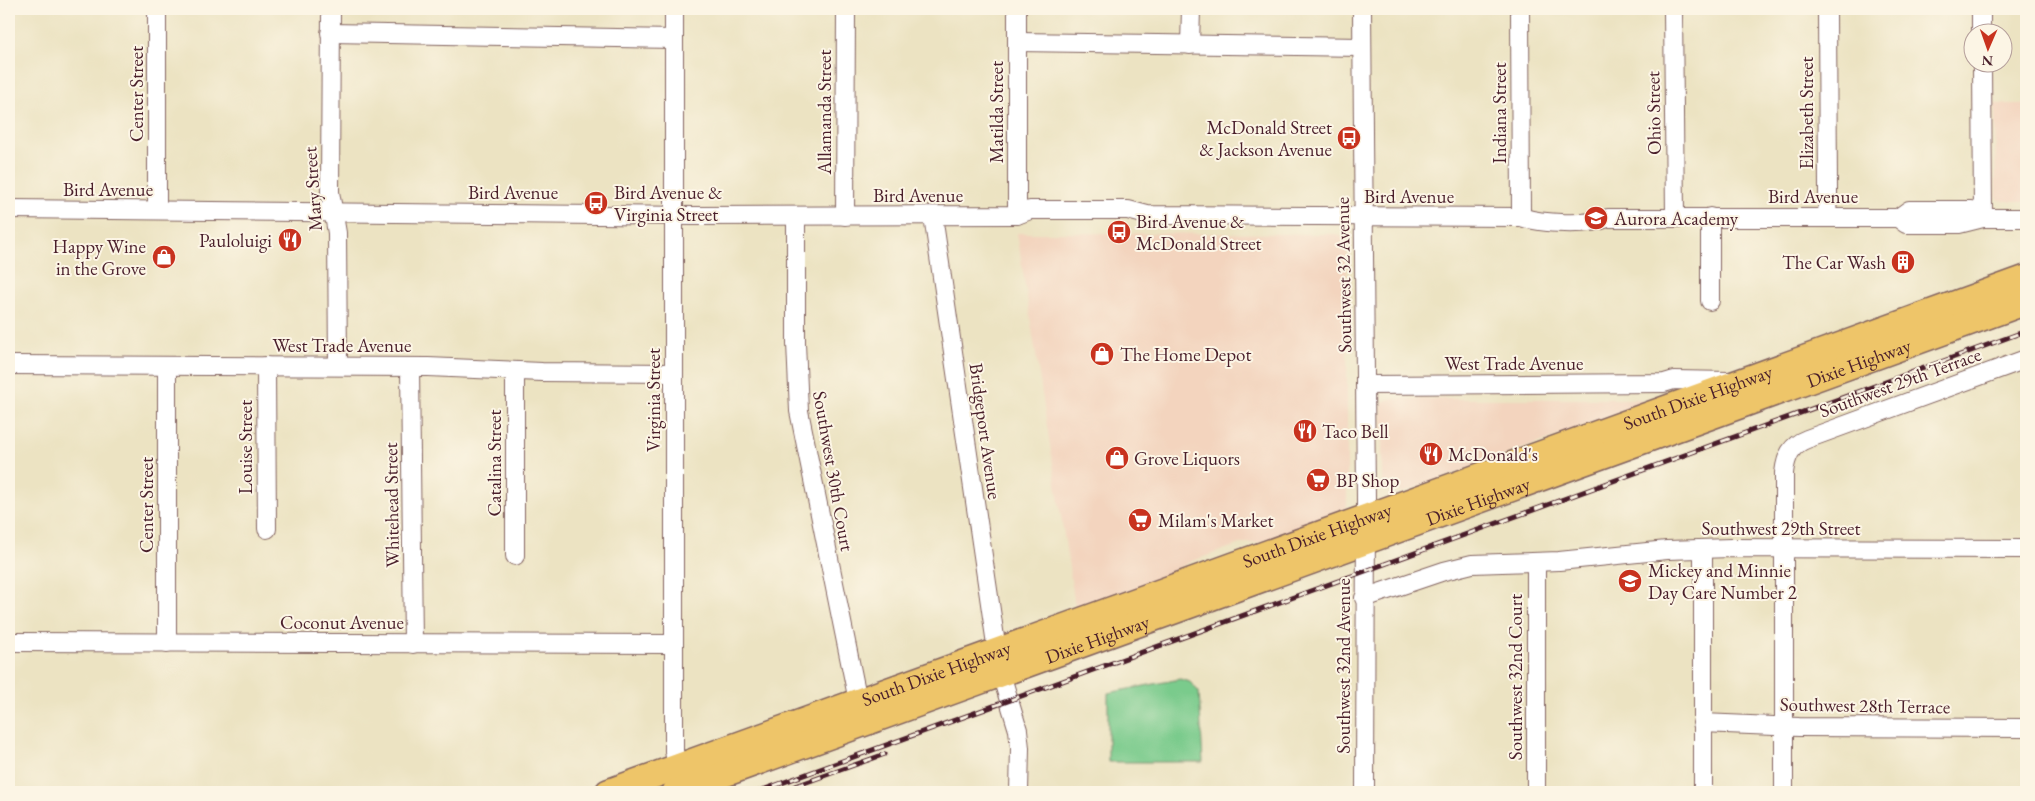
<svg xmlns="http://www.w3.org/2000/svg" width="2035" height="801" font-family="'EB Garamond',serif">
<rect width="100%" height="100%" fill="#fcf5e5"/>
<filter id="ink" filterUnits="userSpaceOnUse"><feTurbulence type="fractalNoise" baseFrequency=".02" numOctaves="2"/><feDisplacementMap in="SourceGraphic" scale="10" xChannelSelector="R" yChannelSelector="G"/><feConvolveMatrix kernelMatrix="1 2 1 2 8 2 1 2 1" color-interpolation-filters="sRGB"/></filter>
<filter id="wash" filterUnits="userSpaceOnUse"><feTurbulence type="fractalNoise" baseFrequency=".0096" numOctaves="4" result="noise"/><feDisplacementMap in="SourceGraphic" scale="20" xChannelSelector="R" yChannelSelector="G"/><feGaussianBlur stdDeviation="1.12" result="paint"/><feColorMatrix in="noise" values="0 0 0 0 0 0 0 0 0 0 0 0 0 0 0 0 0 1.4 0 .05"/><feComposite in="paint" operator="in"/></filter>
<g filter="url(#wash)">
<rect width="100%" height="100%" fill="#ece3c2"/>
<g fill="#f3d4be">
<polygon points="1995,104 2026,104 2026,201 2005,201 1999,200 1996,194"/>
<polygon points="1017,233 1335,234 1341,236 1347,246 1347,506 1342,513 1260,543 1243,543 1192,561 1147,586 1076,612"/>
<polygon points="1389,399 1640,399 1642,401 1642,405 1402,493 1384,484 1382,478 1382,406 1383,402"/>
</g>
<polygon fill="#7acb8c" stroke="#62755c" points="1180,679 1190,682 1199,692 1203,762 1108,762 1108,693"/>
</g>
<g filter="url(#ink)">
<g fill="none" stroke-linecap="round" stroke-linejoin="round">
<g stroke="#836460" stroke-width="20">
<g id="minor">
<polyline points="157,9 157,210"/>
<polyline points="331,9 330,192 337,233 338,366"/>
<polyline points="674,9 674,751 679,778"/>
<polyline points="1017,9 1017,215"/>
<polyline points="1362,9 1366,500 1365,792"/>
<polyline points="1520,9 1521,217"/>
<polyline points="1673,9 1675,217"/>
<polyline points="1981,9 1981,32"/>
<polyline points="330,33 674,39"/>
<polyline points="1017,42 1362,47"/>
<polyline points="1190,45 1191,9"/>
<polyline points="1982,62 1983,218"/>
<path d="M9,209l685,7 323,-1 13,-5h98l19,5 374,2c21,7 67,9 87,1h290l11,-8h62l12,8"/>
<polyline points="796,216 796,343 799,411 858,701"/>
<polyline points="845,216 846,9"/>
<polyline points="933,216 997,651"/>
<polyline points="1827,217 1828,193 1827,9"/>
<polyline points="1898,218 1906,224 1959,224 1983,218 2026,218"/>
<polyline points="1710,301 1710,217"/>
<polyline points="9,365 428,367 542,372 674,373"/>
<polyline points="266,366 267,529"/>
<polyline points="410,367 413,644"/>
<polyline points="1365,385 1664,383 1674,380 1729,381"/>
<polyline points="515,556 515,371"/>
<polyline points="1536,562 1536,792"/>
<polyline points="1364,598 1444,571 1472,564 1559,561 1667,550 1731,548 2026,549"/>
<polyline points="9,642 674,644"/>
<polyline points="167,643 167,366"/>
<polyline points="1001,674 1018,730 1020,748 1019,792"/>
<polyline points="1702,723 1799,727 2026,728"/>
<polyline points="1703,792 1703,549"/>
<path d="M1784,792v-319c2,-17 7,-28 23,-34l219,-80"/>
</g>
</g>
<g stroke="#836460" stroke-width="28">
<g id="highway">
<path id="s1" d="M608,792l1418,-514"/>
<path id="s2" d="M675,792l1351,-490"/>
</g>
</g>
<use href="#minor" stroke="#fff" stroke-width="18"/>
<use href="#highway" stroke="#eec569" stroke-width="25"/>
<g stroke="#4a1f2b" stroke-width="5">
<g id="rail">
<polyline points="757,792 2026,331"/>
<polyline points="779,792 885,754"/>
</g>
</g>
<use href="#rail" stroke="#fcf5e5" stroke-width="3" stroke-dasharray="9" stroke-linecap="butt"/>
</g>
</g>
<defs>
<g id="bus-disc" transform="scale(1.25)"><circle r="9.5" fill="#c8321e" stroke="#fcf5e5"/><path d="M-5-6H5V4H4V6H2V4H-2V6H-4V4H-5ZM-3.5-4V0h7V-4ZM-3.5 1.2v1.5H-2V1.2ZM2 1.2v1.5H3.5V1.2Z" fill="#fff"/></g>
<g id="school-disc" transform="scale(1.25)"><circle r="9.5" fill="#c8321e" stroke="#fcf5e5"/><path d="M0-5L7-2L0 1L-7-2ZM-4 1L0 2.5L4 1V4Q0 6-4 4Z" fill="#fff"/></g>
<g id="restaurant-disc" transform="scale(1.25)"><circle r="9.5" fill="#c8321e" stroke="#fcf5e5"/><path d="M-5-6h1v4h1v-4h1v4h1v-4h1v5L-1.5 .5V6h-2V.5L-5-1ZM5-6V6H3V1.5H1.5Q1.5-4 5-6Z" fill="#fff"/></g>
<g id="shop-disc" transform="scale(1.25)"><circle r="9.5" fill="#c8321e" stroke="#fcf5e5"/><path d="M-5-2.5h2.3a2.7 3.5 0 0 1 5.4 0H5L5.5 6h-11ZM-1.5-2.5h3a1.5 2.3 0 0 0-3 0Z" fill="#fff"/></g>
<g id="building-disc" transform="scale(1.25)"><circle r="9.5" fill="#c8321e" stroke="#fcf5e5"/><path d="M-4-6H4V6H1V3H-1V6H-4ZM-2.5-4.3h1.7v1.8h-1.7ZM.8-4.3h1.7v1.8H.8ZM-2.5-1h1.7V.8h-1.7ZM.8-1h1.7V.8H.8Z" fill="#fff"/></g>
<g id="supermarket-disc" transform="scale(1.25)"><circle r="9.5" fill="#c8321e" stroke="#fcf5e5"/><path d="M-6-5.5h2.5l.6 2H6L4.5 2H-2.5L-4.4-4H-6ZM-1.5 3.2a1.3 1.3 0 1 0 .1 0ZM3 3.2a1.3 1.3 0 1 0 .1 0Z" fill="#fff"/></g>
</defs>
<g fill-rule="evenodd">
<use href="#bus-disc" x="1349" y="138"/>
<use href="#bus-disc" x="596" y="203"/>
<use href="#school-disc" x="1596" y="218"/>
<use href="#bus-disc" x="1119" y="232"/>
<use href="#restaurant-disc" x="290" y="240"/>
<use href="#shop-disc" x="164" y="257"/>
<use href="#building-disc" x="1903" y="262"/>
<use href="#shop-disc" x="1102" y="354"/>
<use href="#restaurant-disc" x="1305" y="431"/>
<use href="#restaurant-disc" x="1431" y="454"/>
<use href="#shop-disc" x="1117" y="458"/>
<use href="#supermarket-disc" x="1318" y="480"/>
<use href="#supermarket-disc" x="1140" y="520"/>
<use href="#school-disc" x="1630" y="581"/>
</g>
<g text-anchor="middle" stroke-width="4" stroke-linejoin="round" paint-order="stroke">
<g font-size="19" fill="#4a1f2b" stroke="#fcf5e5">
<text transform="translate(136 94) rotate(-90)" y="7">Center Street</text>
<text transform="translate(824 112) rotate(-90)" y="7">Allamanda Street</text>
<text transform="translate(996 112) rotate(-90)" y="7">Matilda Street</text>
<text transform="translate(1499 113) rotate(-90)" y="7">Indiana Street</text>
<text transform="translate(1653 113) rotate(-91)" y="7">Ohio Street</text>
<text transform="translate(1806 113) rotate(-90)" y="7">Elizabeth Street</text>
<text x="108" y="196">Bird Avenue</text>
<text transform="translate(312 189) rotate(-94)" y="7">Mary Street</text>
<text x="513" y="199">Bird Avenue</text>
<text x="918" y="202">Bird Avenue</text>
<text x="1409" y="203">Bird Avenue</text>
<text x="1813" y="203">Bird Avenue</text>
<text transform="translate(1343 275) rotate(-91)" y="7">Southwest 32 Avenue</text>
<text x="342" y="352">West Trade Avenue</text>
<text x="1514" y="370">West Trade Avenue</text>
<text dy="7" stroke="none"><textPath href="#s2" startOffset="1259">Dixie Highway</textPath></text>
<text transform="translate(1900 382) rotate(-20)" y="7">Southwest 29th Terrace</text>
<text dy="7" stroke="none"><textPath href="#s1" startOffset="1159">South Dixie Highway</textPath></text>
<text transform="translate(653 400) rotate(-90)" y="7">Virginia Street</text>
<text transform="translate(986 431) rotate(82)" y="7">Bridgeport Avenue</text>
<text transform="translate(245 447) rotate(-90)" y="7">Louise Street</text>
<text transform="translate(494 463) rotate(-90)" y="7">Catalina Street</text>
<text transform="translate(834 471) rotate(80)" y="7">Southwest 30th Court</text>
<text dy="7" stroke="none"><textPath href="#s2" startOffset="854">Dixie Highway</textPath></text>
<text transform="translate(146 505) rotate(-90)" y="7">Center Street</text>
<text transform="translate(391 505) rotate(-91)" y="7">Whitehead Street</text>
<text x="1781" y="535">Southwest 29th Street</text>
<text dy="7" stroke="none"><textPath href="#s1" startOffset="754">South Dixie Highway</textPath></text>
<text x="342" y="629">Coconut Avenue</text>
<text dy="7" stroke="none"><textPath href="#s2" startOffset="449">Dixie Highway</textPath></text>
<text transform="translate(1343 666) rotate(-90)" y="7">Southwest 32nd Avenue</text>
<text dy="7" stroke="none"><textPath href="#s1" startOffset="349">South Dixie Highway</textPath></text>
<text transform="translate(1515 677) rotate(-90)" y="7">Southwest 32nd Court</text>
<text transform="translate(1865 705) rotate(1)" y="7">Southwest 28th Terrace</text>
</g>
<g font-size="19" fill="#4a1f2b" stroke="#fcf5e5" text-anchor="start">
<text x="1332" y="134" text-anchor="end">McDonald Street<tspan x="1332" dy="22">&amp; Jackson Avenue</tspan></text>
<text x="614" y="199">Bird Avenue &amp;<tspan x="614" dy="22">Virginia Street</tspan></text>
<text x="1614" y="225">Aurora Academy</text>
<text x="1136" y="228">Bird Avenue &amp;<tspan x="1136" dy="22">McDonald Street</tspan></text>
<text x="272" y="247" text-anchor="end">Pauloluigi</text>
<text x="146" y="253" text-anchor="end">Happy Wine<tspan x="146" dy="22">in the Grove</tspan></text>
<text x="1886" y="269" text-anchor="end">The Car Wash</text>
<text x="1120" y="361">The Home Depot</text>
<text x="1322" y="438">Taco Bell</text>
<text x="1448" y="461">McDonald's</text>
<text x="1134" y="465">Grove Liquors</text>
<text x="1336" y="487">BP Shop</text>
<text x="1158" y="527">Milam's Market</text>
<text x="1648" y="577">Mickey and Minnie<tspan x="1648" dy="22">Day Care Number 2</tspan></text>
</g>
</g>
<rect width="2035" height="801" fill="none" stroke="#fcf5e5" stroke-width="30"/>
<g transform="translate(1988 48) rotate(182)"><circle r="24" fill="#fcf5e5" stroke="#b59f9b"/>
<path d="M0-4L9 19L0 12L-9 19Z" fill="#c8321e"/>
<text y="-8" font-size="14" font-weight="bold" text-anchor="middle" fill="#4a1f2b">N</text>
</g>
</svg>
